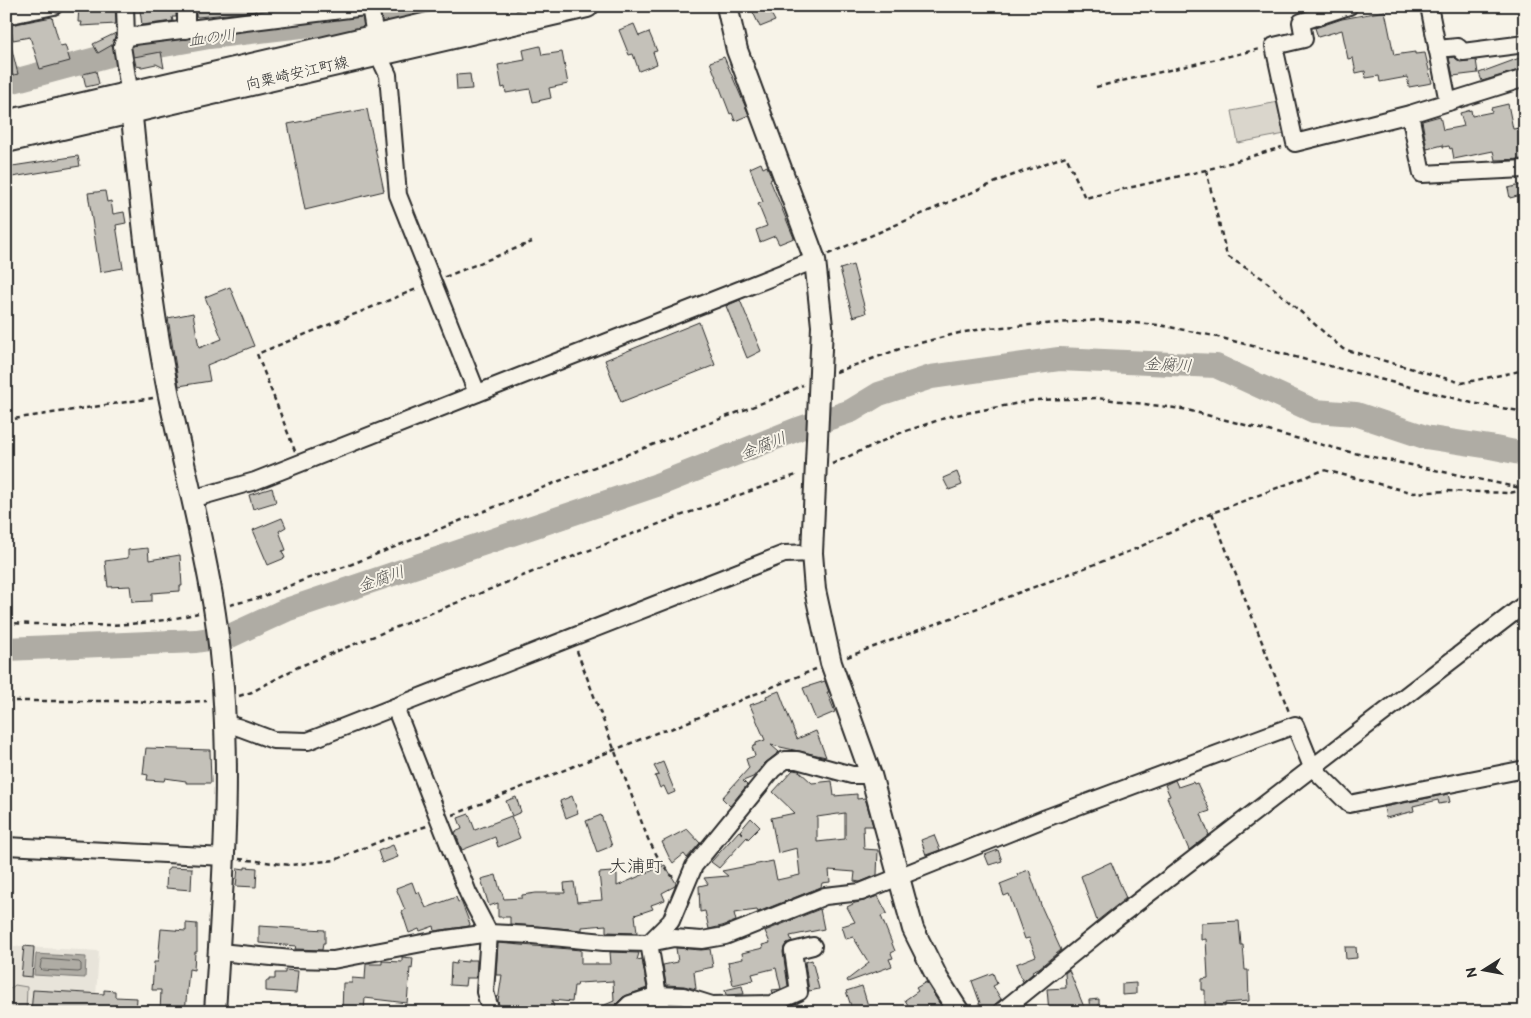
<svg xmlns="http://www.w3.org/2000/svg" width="1531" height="1018" font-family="'Balsamiq Sans','Klee One',sans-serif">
<rect width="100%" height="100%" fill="#f7f3e8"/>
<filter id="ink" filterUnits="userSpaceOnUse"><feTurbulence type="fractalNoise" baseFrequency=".02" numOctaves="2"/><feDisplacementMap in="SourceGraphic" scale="10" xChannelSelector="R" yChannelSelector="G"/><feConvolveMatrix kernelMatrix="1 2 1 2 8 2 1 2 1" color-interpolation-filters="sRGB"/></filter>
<g filter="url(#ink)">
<g fill="#e8e4da">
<polygon points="1525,773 1525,815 1517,775"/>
<polygon points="6,946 99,951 95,1012 6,1012"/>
</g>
<g fill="#dad6cc" stroke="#82807c">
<polygon points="1278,102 1285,134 1238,143 1232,111"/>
<polygon points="15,985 27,987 26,1012 6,1012 6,992"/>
</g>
<polygon fill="#afaca4" stroke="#7a7874" points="36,954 86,957 85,978 34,975"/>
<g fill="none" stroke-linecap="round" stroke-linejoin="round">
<polygon stroke="#605f5b" stroke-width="1" points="43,959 79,962 81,964 81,971 78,972 42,970 40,968 41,962"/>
<g stroke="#afaca4" stroke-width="24">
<polyline points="6,83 114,54 209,37 361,19 420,6"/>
<polyline points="6,649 196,641 230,636 286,610 657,485 798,429 851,411 879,394 931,377 1059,359 1216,366 1314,411 1356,414 1425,437 1490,447 1525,454"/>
</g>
</g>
<g fill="#c4c1b9" stroke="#2b2b2b" fill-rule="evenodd">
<polygon points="79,6 115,6 116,24 81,26 82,22 78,22"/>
<polygon points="145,6 176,6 176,17 172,17 173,21 142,25 140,10 145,10"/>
<polygon points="196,6 255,6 256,11 198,17 196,16"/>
<polygon points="750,6 767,6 775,21 760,27"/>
<polygon points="1385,11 1394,55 1415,52 1415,54 1425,53 1432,83 1409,87 1407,77 1380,82 1379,76 1366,78 1365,71 1356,73 1353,58 1348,59 1342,30 1318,37 1315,28 1342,19"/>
<polygon points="52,17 60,46 65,45 70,61 40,69 30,37 13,40 10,25"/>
<polygon points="634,24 639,36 649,32 657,51 653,52 657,64 639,71 633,54 629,55 619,30"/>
<polygon points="116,33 112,45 98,53 93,44"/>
<polygon points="6,42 10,42 18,74 6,77"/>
<polygon points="540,46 542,55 562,52 568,84 549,88 551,98 533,102 530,89 506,93 505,87 502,88 498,65 525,60 523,50"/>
<polygon points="161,52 164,68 156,64 142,67 136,66 134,57"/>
<polygon points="1525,56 1525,68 1482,81 1479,73"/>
<polygon points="724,57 749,115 735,121 732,113 730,114 710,62"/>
<polygon points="1454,57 1460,62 1476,60 1478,73 1453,76 1449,58"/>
<polygon points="96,71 99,84 86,87 83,74"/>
<polygon points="470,74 472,89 457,90 456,75"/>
<polygon points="1508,104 1513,129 1525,127 1525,159 1495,160 1493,151 1454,159 1452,148 1450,149 1449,146 1443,147 1443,145 1427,149 1422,121 1440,116 1443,130 1464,126 1460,113 1471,110 1472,116 1492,112 1491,108"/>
<polygon points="367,109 384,191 305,210 288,124"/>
<polygon points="78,156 80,166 6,178 6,167"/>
<polygon points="761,163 763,168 767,166 772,179 770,180 794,238 779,244 775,236 760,242 756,230 767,226 758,204 763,202 750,168"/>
<polygon points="1525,184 1525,194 1510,198 1508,188"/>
<polygon points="105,191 107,202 111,201 113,214 124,212 126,223 116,225 123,268 100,272 88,193"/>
<polygon points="853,265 866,313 853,317 840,269"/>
<polygon points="230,287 254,346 207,365 210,381 179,386 168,318 193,313 199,348 222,339 205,297"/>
<polygon points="740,300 761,351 747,358 726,306"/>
<polygon points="699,322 715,365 621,402 605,360"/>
<polygon points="957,472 962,485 949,490 943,478"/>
<polygon points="272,488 276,502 253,509 249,495"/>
<polygon points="282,518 286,527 279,531 286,550 282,551 285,558 268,565 253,530"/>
<polygon points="148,548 149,560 180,555 182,586 180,586 180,591 152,593 152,601 132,602 130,586 108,587 105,561 128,558 128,550"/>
<polygon points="825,681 829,692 827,692 835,712 816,720 803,688"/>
<polygon points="779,691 797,739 816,731 826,757 771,745 779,752 765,763 753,777 743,781 747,785 730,806 722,798 749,768 746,759 755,756 752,747 756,745 756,743 765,740 750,705 767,699 766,696"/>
<polygon points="146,748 210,750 211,783 186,783 186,781 165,778 164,781 147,780 148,775 143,774"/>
<polygon points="663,762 675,792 668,795 664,786 660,788 655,776 659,775 654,766"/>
<path d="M793,770l6,1 13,12 20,-2 2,15 23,-2v5l8,-1 8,28h-10l1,23 14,1 -1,25 -17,7 -6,-1 1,-9 -26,-2 1,12 -8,1 -1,4 -63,25 -1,-2 -23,3 2,8 -14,5 -13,3 -4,-18 -5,1 -1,-26 9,-2 -4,-6 24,-2 -6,-5 51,-10 4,19 23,-5 -3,-27 -19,5 -7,-35 24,-5 -22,-21zM845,813v26l-28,3v-25z"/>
<polygon points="1175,780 1178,787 1193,782 1194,784 1197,783 1210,811 1201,814 1209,835 1189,850 1167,797 1170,796 1165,785"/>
<polygon points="1448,794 1450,802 1439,804 1438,800 1413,806 1414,811 1386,818 1384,807"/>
<polygon points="572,796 578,813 566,818 560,801"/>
<polygon points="516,797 521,812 512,816 506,801"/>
<polygon points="469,814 475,830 511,816 520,838 498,847 495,837 462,850 455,832 462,829 458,818"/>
<polygon points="601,815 612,846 597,852 586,821"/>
<polygon points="751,818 760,827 748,839 747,837 719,868 711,862 739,831 743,834 740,831"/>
<polygon points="687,829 700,843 687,858 684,854 673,863 669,857 662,842"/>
<polygon points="934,835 940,850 926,855 921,840"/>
<polygon points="393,845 398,857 382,863 378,851"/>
<polygon points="998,850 1002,861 989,865 985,855"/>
<polygon points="1111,862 1126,898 1097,921 1081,876"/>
<polygon points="665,865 676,883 675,886 662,893 665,900 651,905 653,909 635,915 637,933 606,932 606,925 582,927 582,930 510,924 510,917 498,917 498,903 489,906 481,879 496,875 500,890 501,890 504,899 522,898 522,895 536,893 565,893 564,883 574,882 577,902 602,900 599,873 612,872 612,875 617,874 617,886"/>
<polygon points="169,867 192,868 191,890 166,888 167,870 169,870"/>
<polygon points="245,867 257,868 256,887 236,886 238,868 245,869"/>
<polygon points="1029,870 1042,908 1061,950 1039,968 1032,971 1033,973 1023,982 1016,964 1036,956 1029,938 1025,939 1009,894 1004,896 1000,884 1018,877 1017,874"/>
<polygon points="412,882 416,893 419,892 426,908 456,897 458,902 461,901 470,924 469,926 435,931 434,926 420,931 419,929 409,933 402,912 405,910 396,888"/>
<polygon points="878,896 887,913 881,916 895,951 891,953 893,958 889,959 892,966 848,982 847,980 869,963 853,937 846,939 842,926 855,922 847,907 855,903 864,901"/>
<polygon points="820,909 824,929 790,936 792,941 787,943 784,947 783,952 788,986 773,993 772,990 781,989 776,968 752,974 754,980 733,985 728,962 743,959 742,953 763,948 762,945 770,943 765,931"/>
<polygon points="1239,921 1241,945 1243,945 1245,970 1248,970 1249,1001 1225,1003 1225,1007 1205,1007 1205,990 1202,990 1202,979 1208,978 1206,939 1201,940 1201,923"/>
<polygon points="186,923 197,924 197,952 195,952 194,970 189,969 185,1012 160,1012 161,990 152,990 154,962 158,962 161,929 186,931"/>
<polygon points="259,926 325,930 325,943 323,943 322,950 295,949 296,946 259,943"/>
<polygon points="498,943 581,950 581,964 611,964 610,952 639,953 637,960 642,959 647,988 623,997 615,1005 612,1012 589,1012 614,1001 613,981 578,983 577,986 574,986 572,1002 552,1000 555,1012 501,1012 498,1001 502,975 496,975"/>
<polygon points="24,946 34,947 32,977 21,976"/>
<polygon points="1345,947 1356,947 1357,958 1346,959"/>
<polygon points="676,948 701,950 710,949 713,967 694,971 696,989 684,986 666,985 663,965 678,962"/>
<polygon points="402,957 413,958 412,969 410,968 407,1003 365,998 364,1012 342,1012 343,983 352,983 352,978 365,979 366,964 382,964 382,961 402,962"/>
<polygon points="468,960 477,960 476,978 466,978 465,986 450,985 451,963 456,964 457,961 468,962"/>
<polygon points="812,960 819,989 809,991 805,962"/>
<polygon points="285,970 298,971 296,993 266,991 266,981 269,981 269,979 275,979 275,973 285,973"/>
<polygon points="1069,970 1086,1012 1049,1012 1047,989 1066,988 1065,973"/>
<polygon points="993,973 997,984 993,986 1001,999 994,1005 991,1012 971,1012 970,1010 980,1003 972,981"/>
<polygon points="926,982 941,1006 933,1012 912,1012 905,1000 918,991 916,988"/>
<polygon points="1136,983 1136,994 1122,995 1122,984"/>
<polygon points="742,986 744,994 726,995 725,990"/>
<polygon points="862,986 869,1009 853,1012 846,991"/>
<polygon points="33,990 104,994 104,990 115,991 115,997 137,998 136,1012 31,1012"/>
<polygon points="1099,999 1099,1012 1090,1012 1089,1000"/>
<polygon points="798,1004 800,1012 779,1012"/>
<polygon points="672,1006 681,1006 699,1012 673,1012"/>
</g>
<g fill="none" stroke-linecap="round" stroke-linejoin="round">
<g stroke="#2b2b2b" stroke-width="20">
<g id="minor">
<polyline points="125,6 126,37"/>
<polyline points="186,6 186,30"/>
<polyline points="370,6 378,54 388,75 398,195 477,393"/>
<polyline points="1349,6 1301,22 1304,39 1274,46 1295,143 1410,114 1525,78"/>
<polyline points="1429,6 1448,102"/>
<polyline points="6,16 54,6"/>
<polyline points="1437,49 1458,47 1463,52 1525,44"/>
<polyline points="130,95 122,46 126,37 373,6"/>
<polyline points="1410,114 1422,174 1525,169"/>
<polyline points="192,499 255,481 815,260"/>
<polyline points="395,707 468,893 489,933 485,992 491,1012"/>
<polyline points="225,724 238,727 273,740 308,741 784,554 812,553"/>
<polyline points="6,846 225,857"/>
<polyline points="219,952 292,959 333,960 433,941 489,933 532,935 604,942 649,943 674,938 702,940 725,936 825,896 861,892 1046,818 1295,725 1312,767 1349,804 1525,769"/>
<polyline points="622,1012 630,1004 658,995 649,943 671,921 694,866 773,769 785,760 797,760 852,775 871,775"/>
<polyline points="663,1012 658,995 683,996 712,1005 772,1004 799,992 793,951 813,946"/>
<polyline points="1001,1012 1117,918 1525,604"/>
</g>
</g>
<g stroke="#2b2b2b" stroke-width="24">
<g id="tertiary">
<polyline points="727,6 737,50 815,260 822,326 812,553 815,590 831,663 871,775 913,929 938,979 959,1012"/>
<path d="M130,97c10,100 19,201 39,299 15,73 35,144 46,218 20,132 8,265 0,398"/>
</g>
</g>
<g stroke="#2b2b2b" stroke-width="26">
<g id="secondary">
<polyline points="6,122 506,6"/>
<polyline points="6,141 587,6"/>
</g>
</g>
<g stroke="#2b2b2b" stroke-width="2.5" stroke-dasharray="5 4" stroke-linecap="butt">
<polyline points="1096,87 1260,49"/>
<polyline points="1206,170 1227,256 1262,278 1343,349 1462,383 1525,370"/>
<polyline points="828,254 1008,177 1066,156 1085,198 1206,170 1282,147"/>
<polyline points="445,277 532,242"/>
<polyline points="836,372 905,347 959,333 989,328 1099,320 1159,325 1214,336 1472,403 1525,412"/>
<polyline points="6,420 153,398"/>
<polyline points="295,451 257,354 419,288"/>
<polyline points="832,464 900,433 951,416 1035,400 1097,398 1183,409 1354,453 1525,489"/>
<polyline points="1212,513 1289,712"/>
<polyline points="230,605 262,597 306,579 347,566 602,464 778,397 803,385"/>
<path d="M6,623c66,2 127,7 192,-10"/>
<polyline points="577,651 648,839 661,863 673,877"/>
<polyline points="847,657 1133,550 1212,513 1324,470 1414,493 1448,491 1509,493 1525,490"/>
<polyline points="239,696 252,692 298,667 540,569 685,514 799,474"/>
<polyline points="6,701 131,701 164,703 207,701"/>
<polyline points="453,815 661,731 668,730 816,669"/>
<polyline points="239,859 291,865 335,860 383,840 427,826"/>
</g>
<use href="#minor" stroke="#f7f3e8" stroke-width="16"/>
<use href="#tertiary" stroke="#f7f3e8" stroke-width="20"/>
<use href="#secondary" stroke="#f7f3e8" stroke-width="22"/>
</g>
</g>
<g text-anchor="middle" stroke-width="4" stroke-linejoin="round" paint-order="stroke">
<g font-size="15" fill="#2b2b2b" stroke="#f7f3e8">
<text transform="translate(297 73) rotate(-13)" y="5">向粟崎安江町線</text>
</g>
<g font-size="16" font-style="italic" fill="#53524f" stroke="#f7f3e8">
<text transform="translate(212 37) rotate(-8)" y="6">血の川</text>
<text transform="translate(1168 364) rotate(3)" y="6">金腐川</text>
<text transform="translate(763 445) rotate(-21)" y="6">金腐川</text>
<text transform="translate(381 578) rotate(-19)" y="6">金腐川</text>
</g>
<g font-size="18" fill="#2b2b2b" stroke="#f7f3e8">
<text x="636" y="872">大浦町</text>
</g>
</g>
<rect width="1531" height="1018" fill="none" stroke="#f7f3e8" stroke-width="25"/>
<rect x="12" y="12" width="1506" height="993" fill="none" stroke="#2b2b2b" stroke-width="2" filter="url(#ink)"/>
<g transform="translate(1484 970) rotate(259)" stroke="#f7f3e8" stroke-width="4" paint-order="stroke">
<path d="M0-4L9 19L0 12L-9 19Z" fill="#2b2b2b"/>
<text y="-8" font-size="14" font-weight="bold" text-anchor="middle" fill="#2b2b2b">N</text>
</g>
</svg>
